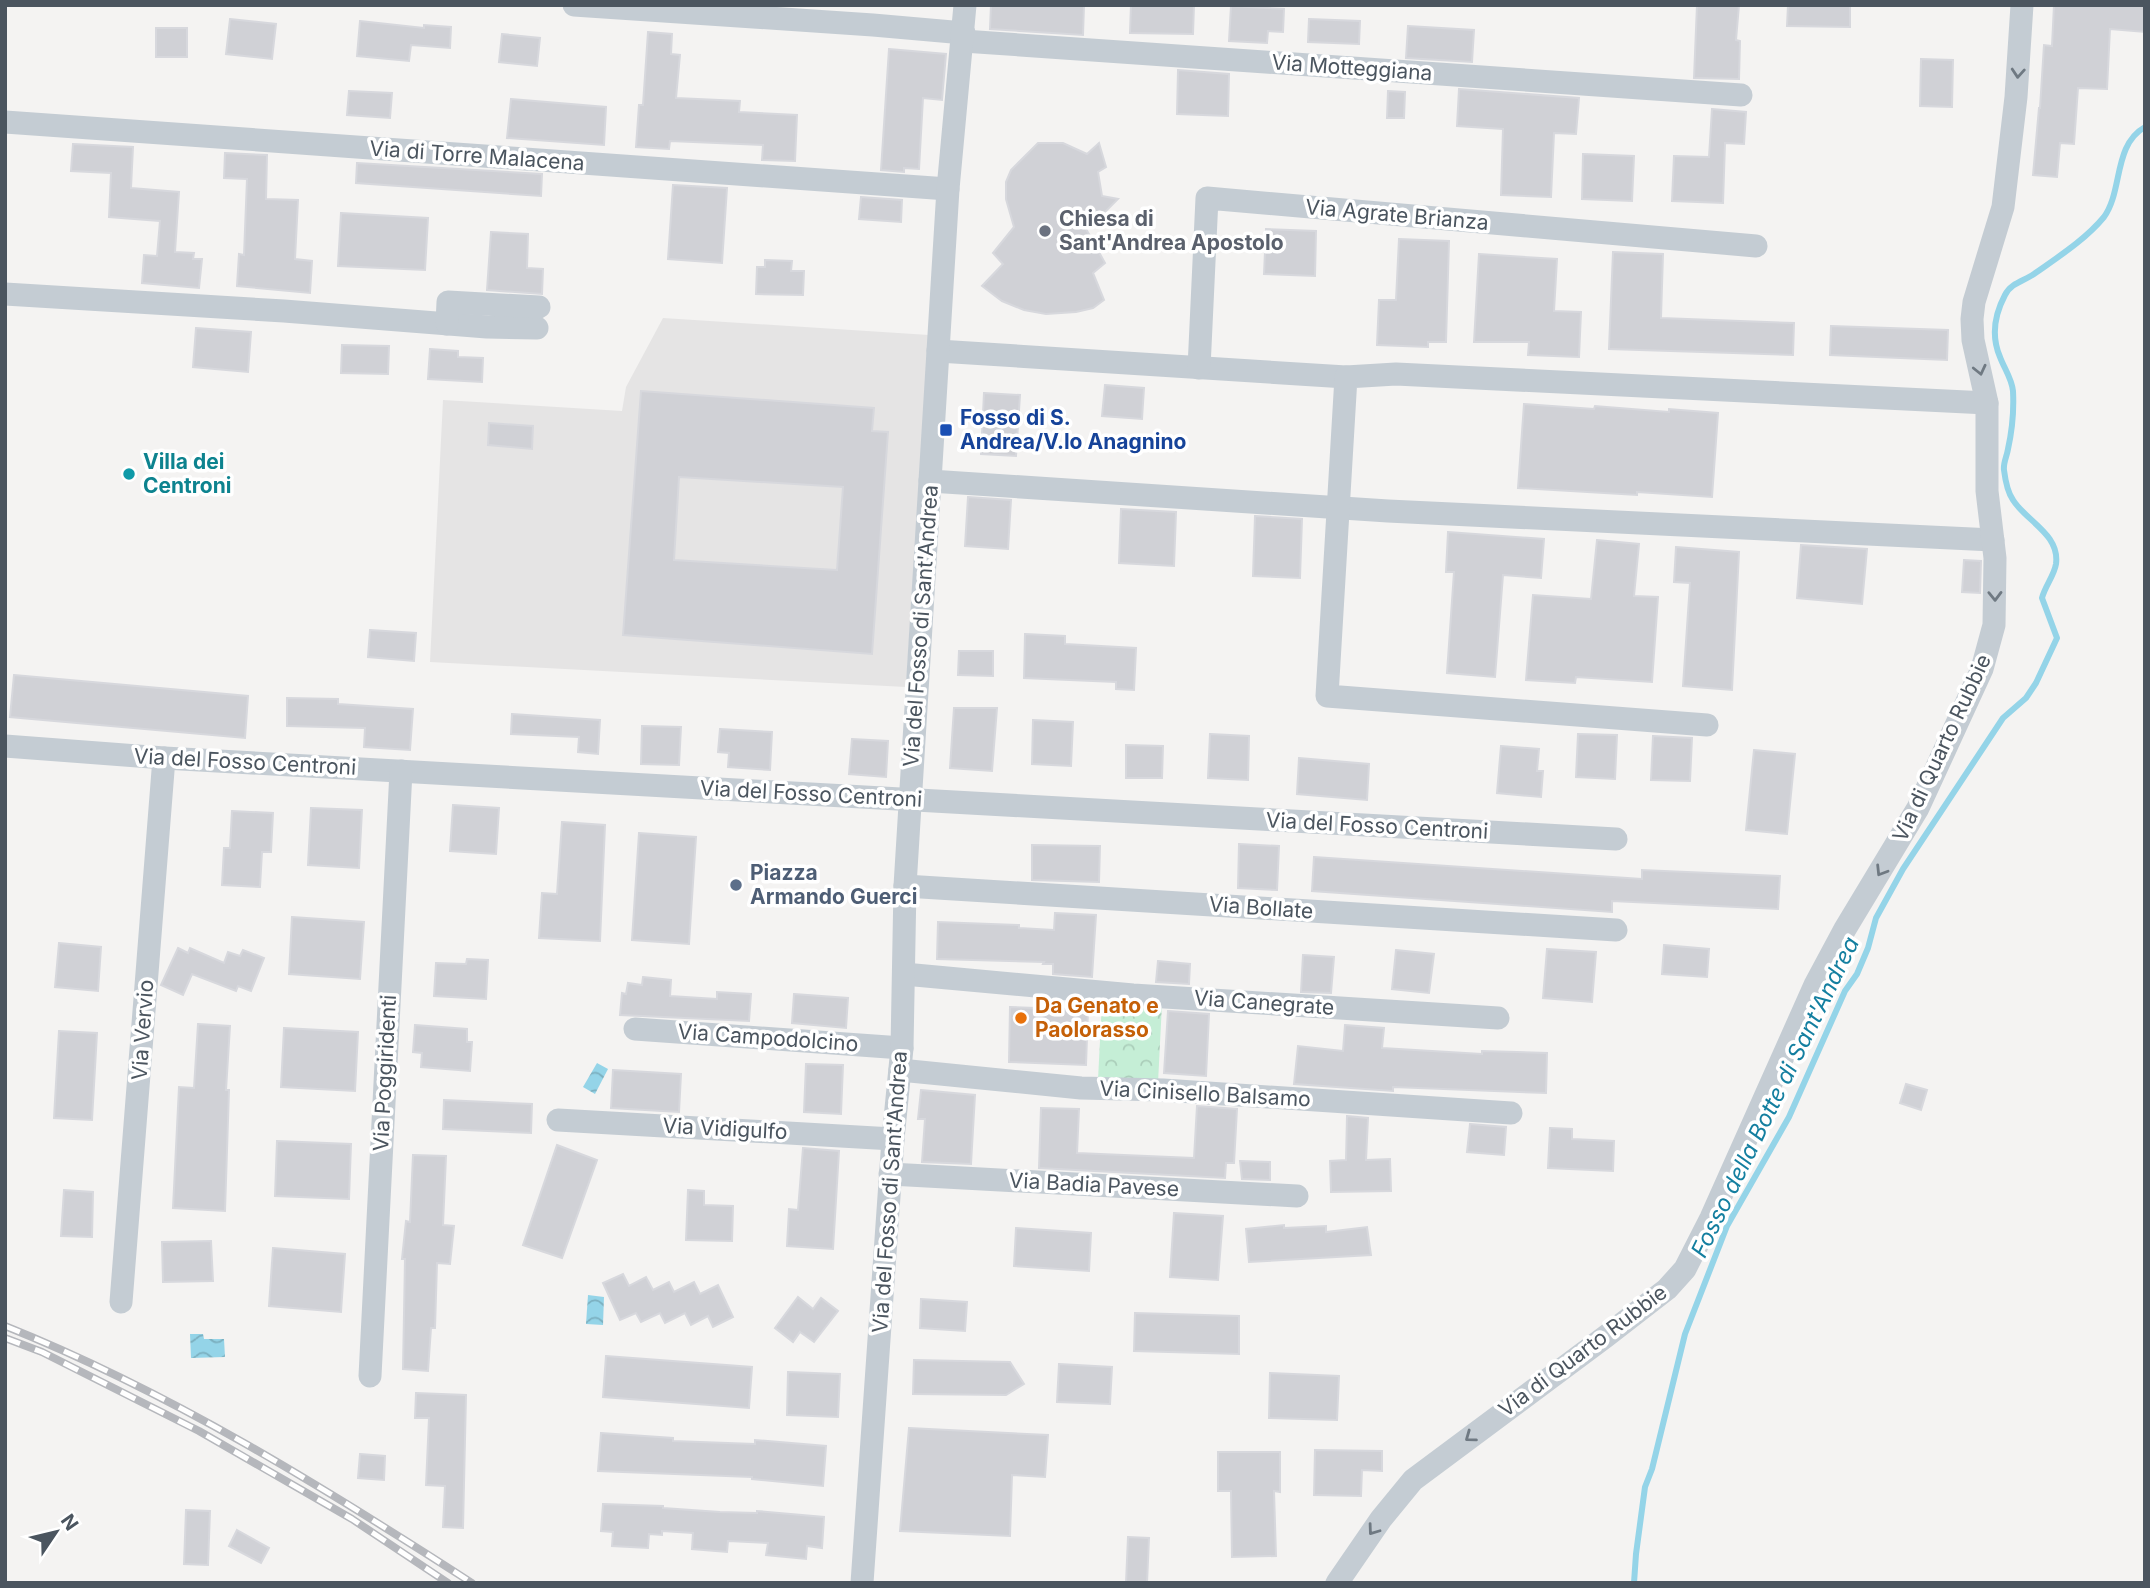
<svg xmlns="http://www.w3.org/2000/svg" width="2150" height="1588" font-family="Inter,sans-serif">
<defs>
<pattern id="park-crowns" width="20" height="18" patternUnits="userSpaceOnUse" patternTransform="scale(1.75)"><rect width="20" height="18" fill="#c5eed6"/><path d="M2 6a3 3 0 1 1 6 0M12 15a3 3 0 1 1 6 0" fill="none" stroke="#abceba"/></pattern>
<pattern id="water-waves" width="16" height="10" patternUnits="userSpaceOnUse" patternTransform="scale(1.75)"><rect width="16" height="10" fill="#94d4e8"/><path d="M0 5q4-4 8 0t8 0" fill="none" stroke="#7bafbf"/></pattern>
</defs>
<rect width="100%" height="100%" fill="#f4f3f2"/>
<polygon fill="#e5e4e4" points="663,318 929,335 906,687 430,662 443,400 622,411 626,387"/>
<polygon fill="url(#park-crowns)" points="1102,1001 1162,1004 1158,1083 1098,1080"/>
<g fill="url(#water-waves)">
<polygon points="597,1063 608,1069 595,1094 583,1087"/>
<polygon points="588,1295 604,1297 603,1325 586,1324"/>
<polygon points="190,1334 203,1334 204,1339 224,1339 225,1357 191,1358"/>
</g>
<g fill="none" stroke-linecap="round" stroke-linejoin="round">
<path stroke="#94d4e8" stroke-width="6" d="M1634,1583l2,-29 9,-67 7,-18 33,-135 42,-108 62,-109 56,-126 12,-17 11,-26 8,-30 27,-49 100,-151 23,-20 10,-15 21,-45 -15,-40c3,-12 12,-22 14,-34 4,-30 -30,-43 -43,-64 -5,-7 -8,-22 -9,-30 -1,-7 3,-14 4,-21 4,-18 6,-39 5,-58 -1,-12 -9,-23 -13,-34 -9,-21 -5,-43 5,-62 6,-12 19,-14 29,-21 24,-17 51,-34 70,-57 19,-26 9,-72 41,-90"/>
</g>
<g fill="#d0d1d6" stroke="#d7d8dd" stroke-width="2" fill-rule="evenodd">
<polygon points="991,5 1084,5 1083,35 990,29"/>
<polygon points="1131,5 1194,5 1193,34 1130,33"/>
<polygon points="1697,5 1739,5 1736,40 1740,41 1739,79 1694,78"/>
<polygon points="1788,5 1850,5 1850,27 1787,26"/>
<polygon points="2054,5 2145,5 2145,32 2110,29 2107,89 2078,88 2074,144 2060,143 2057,177 2033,175 2039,108 2040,108 2044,45 2052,46"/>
<polygon points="1231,6 1284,9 1283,32 1268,31 1267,43 1229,41"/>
<polygon points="230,19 276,24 272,59 226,54"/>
<polygon points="1309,19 1360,21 1359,44 1308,42"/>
<polygon points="360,21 424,28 424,25 451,27 450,48 411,45 409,61 357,56"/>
<polygon points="1408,26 1474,30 1472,62 1406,58"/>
<rect x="156" y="28" width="31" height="29"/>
<polygon points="648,32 672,34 671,54 680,55 676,98 740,101 739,112 797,115 795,161 762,160 763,145 670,141 669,149 636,147 639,105 643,105"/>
<polygon points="502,34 540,38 537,66 499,62"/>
<polygon points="889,49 946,54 942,100 923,98 919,169 904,168 904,172 881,170"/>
<polygon points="1921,59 1953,60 1952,107 1920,106"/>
<polygon points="1178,70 1229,74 1228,116 1177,114"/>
<polygon points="1459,89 1579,98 1576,134 1554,133 1551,197 1501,195 1503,129 1457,126"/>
<polygon points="349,91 392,93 390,118 347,115"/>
<polygon points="1388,91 1405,92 1404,118 1387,118"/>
<polygon points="511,99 606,107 604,145 507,138"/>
<polygon points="1712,109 1746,112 1744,144 1725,143 1723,203 1672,201 1674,156 1709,157"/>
<polygon points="1038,143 1063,143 1087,154 1099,143 1106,167 1098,172 1102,196 1118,199 1102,215 1085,227 1105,263 1093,273 1104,300 1093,308 1076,312 1046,314 1024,310 1002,301 982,286 1003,264 993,253 1014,227 1006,199 1006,182 1011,170"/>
<polygon points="73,144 133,147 131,188 179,192 175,252 194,253 193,259 202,259 199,288 142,283 144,255 157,256 160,221 109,217 111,173 71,171"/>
<polygon points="225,153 267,155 266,199 298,200 295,259 312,261 310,293 237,286 239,254 244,255 247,179 224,178"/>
<polygon points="1583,154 1634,156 1632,201 1582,199"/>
<polygon points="357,163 542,174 541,196 356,183"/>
<polygon points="673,185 727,188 722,263 668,259"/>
<polygon points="861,197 902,200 901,222 859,219"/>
<polygon points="341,213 428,218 425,270 338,266"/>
<polygon points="1266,229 1316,231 1315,276 1264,274"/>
<polygon points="491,232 528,234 527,268 543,269 542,294 487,290"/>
<polygon points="1399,239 1449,241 1446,342 1428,342 1428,347 1377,345 1379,300 1396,300"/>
<polygon points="1613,252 1663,254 1661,318 1794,323 1793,355 1609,349"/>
<polygon points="1479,254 1557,259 1554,311 1581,312 1579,357 1528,355 1529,342 1474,342"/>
<polygon points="765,260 792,261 791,271 804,271 803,295 756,294 757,267 765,267"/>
<polygon points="1831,326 1948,330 1947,360 1830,355"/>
<polygon points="196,328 251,332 248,372 193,367"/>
<polygon points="342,345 389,346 388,374 341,373"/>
<polygon points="430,349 458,351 458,357 483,358 482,382 428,379"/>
<polygon points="1105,385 1144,388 1142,419 1102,416"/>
<path d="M641,391l233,17 -2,23 16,1 -16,222 -249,-19zM679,477l164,10 -6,83 -163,-10z"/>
<polygon points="984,393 1020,395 1016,456 981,454"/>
<polygon points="1524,404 1594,409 1595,406 1669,412 1669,409 1718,413 1712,497 1637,492 1637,495 1518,488"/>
<polygon points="489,423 533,426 532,449 488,445"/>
<polygon points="968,497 1011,500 1008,549 965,546"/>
<polygon points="1121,509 1176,512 1174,566 1119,563"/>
<polygon points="1255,516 1302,519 1300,578 1253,576"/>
<polygon points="1448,532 1544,539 1541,578 1503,575 1495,677 1447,673 1454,572 1446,572"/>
<polygon points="1597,540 1639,544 1634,596 1658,597 1652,682 1576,677 1575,683 1526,680 1533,595 1591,599"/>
<polygon points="1801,545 1867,549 1862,604 1797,598"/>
<polygon points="1676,547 1739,552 1732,690 1683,686 1690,583 1674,582"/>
<polygon points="1964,560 1981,561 1980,593 1962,592"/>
<polygon points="370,630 416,633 414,661 368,657"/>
<polygon points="1025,634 1065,636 1065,644 1136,648 1134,690 1116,689 1116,682 1024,678"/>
<polygon points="959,651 993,651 993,676 958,675"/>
<polygon points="14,675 248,696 245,738 10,717"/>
<polygon points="287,698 338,699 338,704 413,709 410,750 364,747 365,728 287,726"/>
<polygon points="954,708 997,708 992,771 950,768"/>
<polygon points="512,714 600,720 598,754 578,752 579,737 511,734"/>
<polygon points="1033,720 1073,722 1071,766 1032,764"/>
<polygon points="642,726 681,727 679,765 641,764"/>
<polygon points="720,729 772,732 770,770 728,767 729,753 718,752"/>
<polygon points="1210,734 1249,736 1248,780 1208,778"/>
<polygon points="1578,734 1617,735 1615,779 1576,777"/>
<polygon points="1653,736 1692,738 1690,781 1651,780"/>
<polygon points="852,739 888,741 886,777 849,774"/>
<polygon points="1126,745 1163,746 1162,778 1126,778"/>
<polygon points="1501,746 1539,749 1537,771 1543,771 1541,797 1497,793"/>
<polygon points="1754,750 1795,754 1787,834 1746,830"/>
<polygon points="1299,758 1369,764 1367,800 1297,794"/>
<polygon points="453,805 499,808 496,854 450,851"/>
<polygon points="311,808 362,810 359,868 308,865"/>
<polygon points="232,811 273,813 271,852 262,852 260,887 222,885 224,848 230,848"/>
<polygon points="562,822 605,825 600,941 539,938 542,893 557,894"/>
<polygon points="639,833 696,837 689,944 632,940"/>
<polygon points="1239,844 1279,846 1277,890 1238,888"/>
<polygon points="1032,845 1100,846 1099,882 1032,880"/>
<polygon points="1314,857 1642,879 1642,870 1780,876 1778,909 1612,901 1612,912 1312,891"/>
<polygon points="1055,913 1096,915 1092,977 1053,974 1053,964 1043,964 1044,962 937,959 938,922 1019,925 1019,928 1054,930"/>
<polygon points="292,917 364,922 360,979 289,974"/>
<polygon points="59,943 101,947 98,991 55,987"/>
<polygon points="1664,945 1709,949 1707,977 1662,974"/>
<polygon points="178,948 188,953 190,948 224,963 228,952 240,956 243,950 264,958 251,991 238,986 236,991 192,974 183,995 161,985"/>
<polygon points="1547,949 1596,952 1592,1002 1543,998"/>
<polygon points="1396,950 1434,954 1429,993 1392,989"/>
<polygon points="1303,955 1334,957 1331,993 1301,992"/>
<polygon points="467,959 488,960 486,999 434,996 436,963 466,964"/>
<polygon points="1158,961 1190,964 1189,984 1156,982"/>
<polygon points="643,977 671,980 670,996 717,999 717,992 751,994 749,1021 620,1015 622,993 626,994 628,983 642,985"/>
<polygon points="794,994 848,998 846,1028 792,1023"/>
<polygon points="1010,1007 1088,1010 1086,1065 1009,1062"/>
<polygon points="1168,1011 1209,1014 1206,1076 1164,1073"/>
<polygon points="198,1024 230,1026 226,1090 229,1090 225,1211 173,1208 179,1087 194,1088"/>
<polygon points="415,1025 467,1029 467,1042 472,1042 470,1071 421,1067 422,1053 413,1052"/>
<polygon points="1345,1025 1384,1028 1382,1048 1482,1054 1482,1051 1547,1053 1546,1093 1393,1087 1393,1091 1294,1084 1298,1046 1343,1051"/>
<polygon points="284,1028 358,1032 355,1091 281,1087"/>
<polygon points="59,1031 97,1033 92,1120 54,1118"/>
<polygon points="806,1064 843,1065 841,1114 804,1112"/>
<polygon points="613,1070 681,1074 679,1112 611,1108"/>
<polygon points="1906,1084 1927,1090 1921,1110 1900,1103"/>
<polygon points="921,1090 975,1095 971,1164 922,1162 925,1119 918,1119"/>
<polygon points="444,1100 532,1104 531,1133 443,1129"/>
<polygon points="1197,1106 1237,1109 1234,1163 1226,1163 1225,1178 1039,1168 1041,1108 1079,1109 1077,1153 1194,1158"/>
<polygon points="1347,1116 1368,1118 1366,1160 1390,1159 1391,1191 1331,1192 1330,1161 1346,1160"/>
<polygon points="1470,1124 1506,1127 1504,1155 1467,1152"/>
<polygon points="1550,1128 1572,1129 1572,1139 1614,1141 1613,1171 1548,1168"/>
<polygon points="277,1141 351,1144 349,1199 275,1196"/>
<polygon points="557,1145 597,1160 562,1258 523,1245"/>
<polygon points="803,1148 839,1151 833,1249 787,1246 789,1209 798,1210"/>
<polygon points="413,1155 446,1156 443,1225 454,1226 450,1264 437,1263 435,1328 431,1328 428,1371 403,1369 405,1259 402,1259 406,1221 410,1222"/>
<polygon points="1240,1161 1270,1162 1270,1180 1242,1179"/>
<polygon points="64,1190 93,1192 92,1237 61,1236"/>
<polygon points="688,1190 704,1191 704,1205 733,1206 732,1241 686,1240"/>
<polygon points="1174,1213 1223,1216 1218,1280 1170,1277"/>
<polygon points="1284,1225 1284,1228 1326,1226 1326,1232 1367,1227 1371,1255 1249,1262 1246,1229"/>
<polygon points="1016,1228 1091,1233 1089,1271 1014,1266"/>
<polygon points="211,1241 213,1281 163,1282 162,1242"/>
<polygon points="273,1248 345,1254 341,1312 269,1306"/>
<polygon points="623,1274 629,1286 646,1277 653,1290 669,1282 674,1292 694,1282 700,1294 718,1285 733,1317 713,1327 708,1316 691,1325 685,1313 665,1323 660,1313 641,1322 636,1313 620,1320 603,1283"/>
<polygon points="798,1297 813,1309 821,1298 838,1311 814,1342 800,1332 793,1342 775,1328"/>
<polygon points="921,1299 967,1302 965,1331 920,1328"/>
<polygon points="1135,1313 1239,1316 1239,1354 1134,1351"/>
<polygon points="606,1356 752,1367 749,1408 603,1397"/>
<polygon points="914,1360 1010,1362 1024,1384 1006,1395 913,1394"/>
<polygon points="1059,1364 1112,1367 1110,1404 1057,1402"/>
<polygon points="788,1372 840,1374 838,1417 787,1415"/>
<polygon points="1270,1373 1339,1376 1337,1420 1269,1418"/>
<polygon points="416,1393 466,1395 463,1528 443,1527 445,1486 426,1485 429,1418 415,1418"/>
<polygon points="909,1428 1048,1435 1045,1477 1012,1475 1010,1536 900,1531"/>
<polygon points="601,1433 673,1438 673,1441 755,1444 755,1440 826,1446 823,1486 752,1479 752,1477 598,1471"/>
<polygon points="1315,1450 1382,1451 1382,1471 1362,1470 1361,1496 1314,1495"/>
<polygon points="1218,1452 1280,1452 1280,1492 1274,1491 1276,1556 1232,1557 1231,1491 1218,1491"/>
<polygon points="360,1454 385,1456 384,1480 358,1478"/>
<polygon points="603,1504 663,1506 663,1508 720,1512 757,1513 757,1511 824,1517 822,1548 807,1546 806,1559 766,1555 768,1543 728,1541 727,1552 692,1549 693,1533 662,1531 662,1535 649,1534 648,1548 612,1546 613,1532 601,1531"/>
<polygon points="186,1510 210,1511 208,1565 184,1564"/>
<polygon points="237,1530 269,1548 261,1563 229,1546"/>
<polygon points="1128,1537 1149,1538 1147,1583 1126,1583"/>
</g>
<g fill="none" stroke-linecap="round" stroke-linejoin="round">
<g stroke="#c4ccd3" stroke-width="23">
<polyline points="574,5 873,25 964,33"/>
<polyline points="963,41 1741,95"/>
<polyline points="5,122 948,189"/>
<polyline points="5,294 284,311 487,327 537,328"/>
<polyline points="447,324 448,302 539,307"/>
<polyline points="938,351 1346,377"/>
<polyline points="1199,368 1207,198 1756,246"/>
<polyline points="930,481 1388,511 1993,540"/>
<polyline points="1707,725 1327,696 1346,377 1396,374 1987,403"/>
<polyline points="5,746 164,758 1616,839"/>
<polyline points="905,886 1616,930"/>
<polyline points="904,974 1133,995 1498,1018"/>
<polyline points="635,1029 902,1048"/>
<polyline points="900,1070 1081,1088 1163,1090 1511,1113"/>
<polyline points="558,1120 893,1139"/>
<polyline points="890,1174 1297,1196"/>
<polyline points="121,1302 164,758"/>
<polyline points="370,1376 401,771"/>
<polyline points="862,1583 893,1139 902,1048 905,886 948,189 965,5"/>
<polyline points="1337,1583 1381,1519 1413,1480 1605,1337 1667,1289 1685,1269 1711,1218 1815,985 1845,929 1918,808 1982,669 1994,625 1995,558 1987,491 1987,403 1973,340 1972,319 1974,302 2003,207 2016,97 2022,5"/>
</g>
<g stroke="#b5b7bc" stroke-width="8">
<g id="rail">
<path d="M5,1326c165,66 318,161 467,257"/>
<polyline points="5,1338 42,1352 199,1431 352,1519 448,1583"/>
</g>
</g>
<use href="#rail" stroke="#fff" stroke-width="5" stroke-dasharray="16" stroke-linecap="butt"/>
</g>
<defs><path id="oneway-chevron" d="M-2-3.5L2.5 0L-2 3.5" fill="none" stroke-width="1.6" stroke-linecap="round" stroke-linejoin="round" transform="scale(1.75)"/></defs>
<g stroke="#6f7982">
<use href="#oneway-chevron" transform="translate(2018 73) rotate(94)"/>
<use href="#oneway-chevron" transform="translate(1980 370) rotate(77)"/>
<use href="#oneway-chevron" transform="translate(1995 596) rotate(89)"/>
<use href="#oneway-chevron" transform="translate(1881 871) rotate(122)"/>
<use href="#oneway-chevron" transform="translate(1470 1437) rotate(144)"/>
<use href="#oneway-chevron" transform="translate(1373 1530) rotate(126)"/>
</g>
<circle fill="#6b7280" stroke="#fff" stroke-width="2.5" cx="1045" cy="231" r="7"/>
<rect fill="#1a4fb4" stroke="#fff" stroke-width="2.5" x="939" y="423" width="14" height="14" rx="3.5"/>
<circle fill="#0f9aa8" stroke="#fff" stroke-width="2.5" cx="129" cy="474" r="7"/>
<circle fill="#5c6f8a" stroke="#fff" stroke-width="2.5" cx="736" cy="885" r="7"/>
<circle fill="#e8710a" stroke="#fff" stroke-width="2.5" cx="1021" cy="1018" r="7"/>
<g text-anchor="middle" stroke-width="7" stroke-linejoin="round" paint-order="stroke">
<g font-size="21" fill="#4b555f" stroke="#fff">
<text transform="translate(1352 68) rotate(4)" y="7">Via Motteggiana</text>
<text transform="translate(477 156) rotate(4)" y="7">Via di Torre Malacena</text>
<text transform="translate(1397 215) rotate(5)" y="7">Via Agrate Brianza</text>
<text transform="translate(921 626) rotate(-86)" y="7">Via del Fosso di Sant'Andrea</text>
<text transform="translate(1942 748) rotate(-65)" y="7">Via di Quarto Rubbie</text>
<text transform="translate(245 762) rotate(3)" y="7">Via del Fosso Centroni</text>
<text transform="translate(811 794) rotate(3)" y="7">Via del Fosso Centroni</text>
<text transform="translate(1377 826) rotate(3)" y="7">Via del Fosso Centroni</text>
<text transform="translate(1261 908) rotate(4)" y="7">Via Bollate</text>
<text transform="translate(1264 1003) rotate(4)" y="7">Via Canegrate</text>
<text transform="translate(143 1030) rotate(-86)" y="7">Via Vervio</text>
<text transform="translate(768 1038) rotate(4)" y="7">Via Campodolcino</text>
<text transform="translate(385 1073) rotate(-87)" y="7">Via Poggiridenti</text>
<text transform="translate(1205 1094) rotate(3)" y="7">Via Cinisello Balsamo</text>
<text transform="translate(725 1129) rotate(3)" y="7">Via Vidigulfo</text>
<text transform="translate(1094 1185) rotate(3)" y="7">Via Badia Pavese</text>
<text transform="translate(890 1192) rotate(-86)" y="7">Via del Fosso di Sant'Andrea</text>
<text transform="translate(1583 1351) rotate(-37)" y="7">Via di Quarto Rubbie</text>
</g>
<g font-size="21" font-weight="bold" fill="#5b616d" stroke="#fff" text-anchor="start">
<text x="1059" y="226">Chiesa di<tspan x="1059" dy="24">Sant'Andrea Apostolo</tspan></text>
</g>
<g font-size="21" font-weight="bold" fill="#164399" stroke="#fff" text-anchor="start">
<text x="960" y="425">Fosso di S.<tspan x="960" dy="24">Andrea/V.lo Anagnino</tspan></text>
</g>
<g font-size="21" font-weight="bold" fill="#0d838f" stroke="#fff" text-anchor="start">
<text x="143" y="469">Villa dei<tspan x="143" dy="24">Centroni</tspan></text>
</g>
<g font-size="21" font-weight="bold" fill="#4e5e75" stroke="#fff" text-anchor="start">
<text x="750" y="880">Piazza<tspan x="750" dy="24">Armando Guerci</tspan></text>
</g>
<g font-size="21" font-weight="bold" fill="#c56008" stroke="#fff" text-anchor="start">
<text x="1035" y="1013">Da Genato e<tspan x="1035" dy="24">Paolorasso</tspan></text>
</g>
<g font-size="23" font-style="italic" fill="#147fa0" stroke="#fff">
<text transform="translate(1775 1097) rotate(-64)" y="8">Fosso della Botte di Sant'Andrea</text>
</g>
</g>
<rect width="2150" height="1588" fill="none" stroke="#4b555f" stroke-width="14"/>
<g transform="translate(56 1532) rotate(55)" stroke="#ffffff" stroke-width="5" paint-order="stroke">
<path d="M0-5L12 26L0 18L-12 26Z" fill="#4b555f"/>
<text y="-10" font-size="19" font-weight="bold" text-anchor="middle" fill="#4b555f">N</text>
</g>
</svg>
